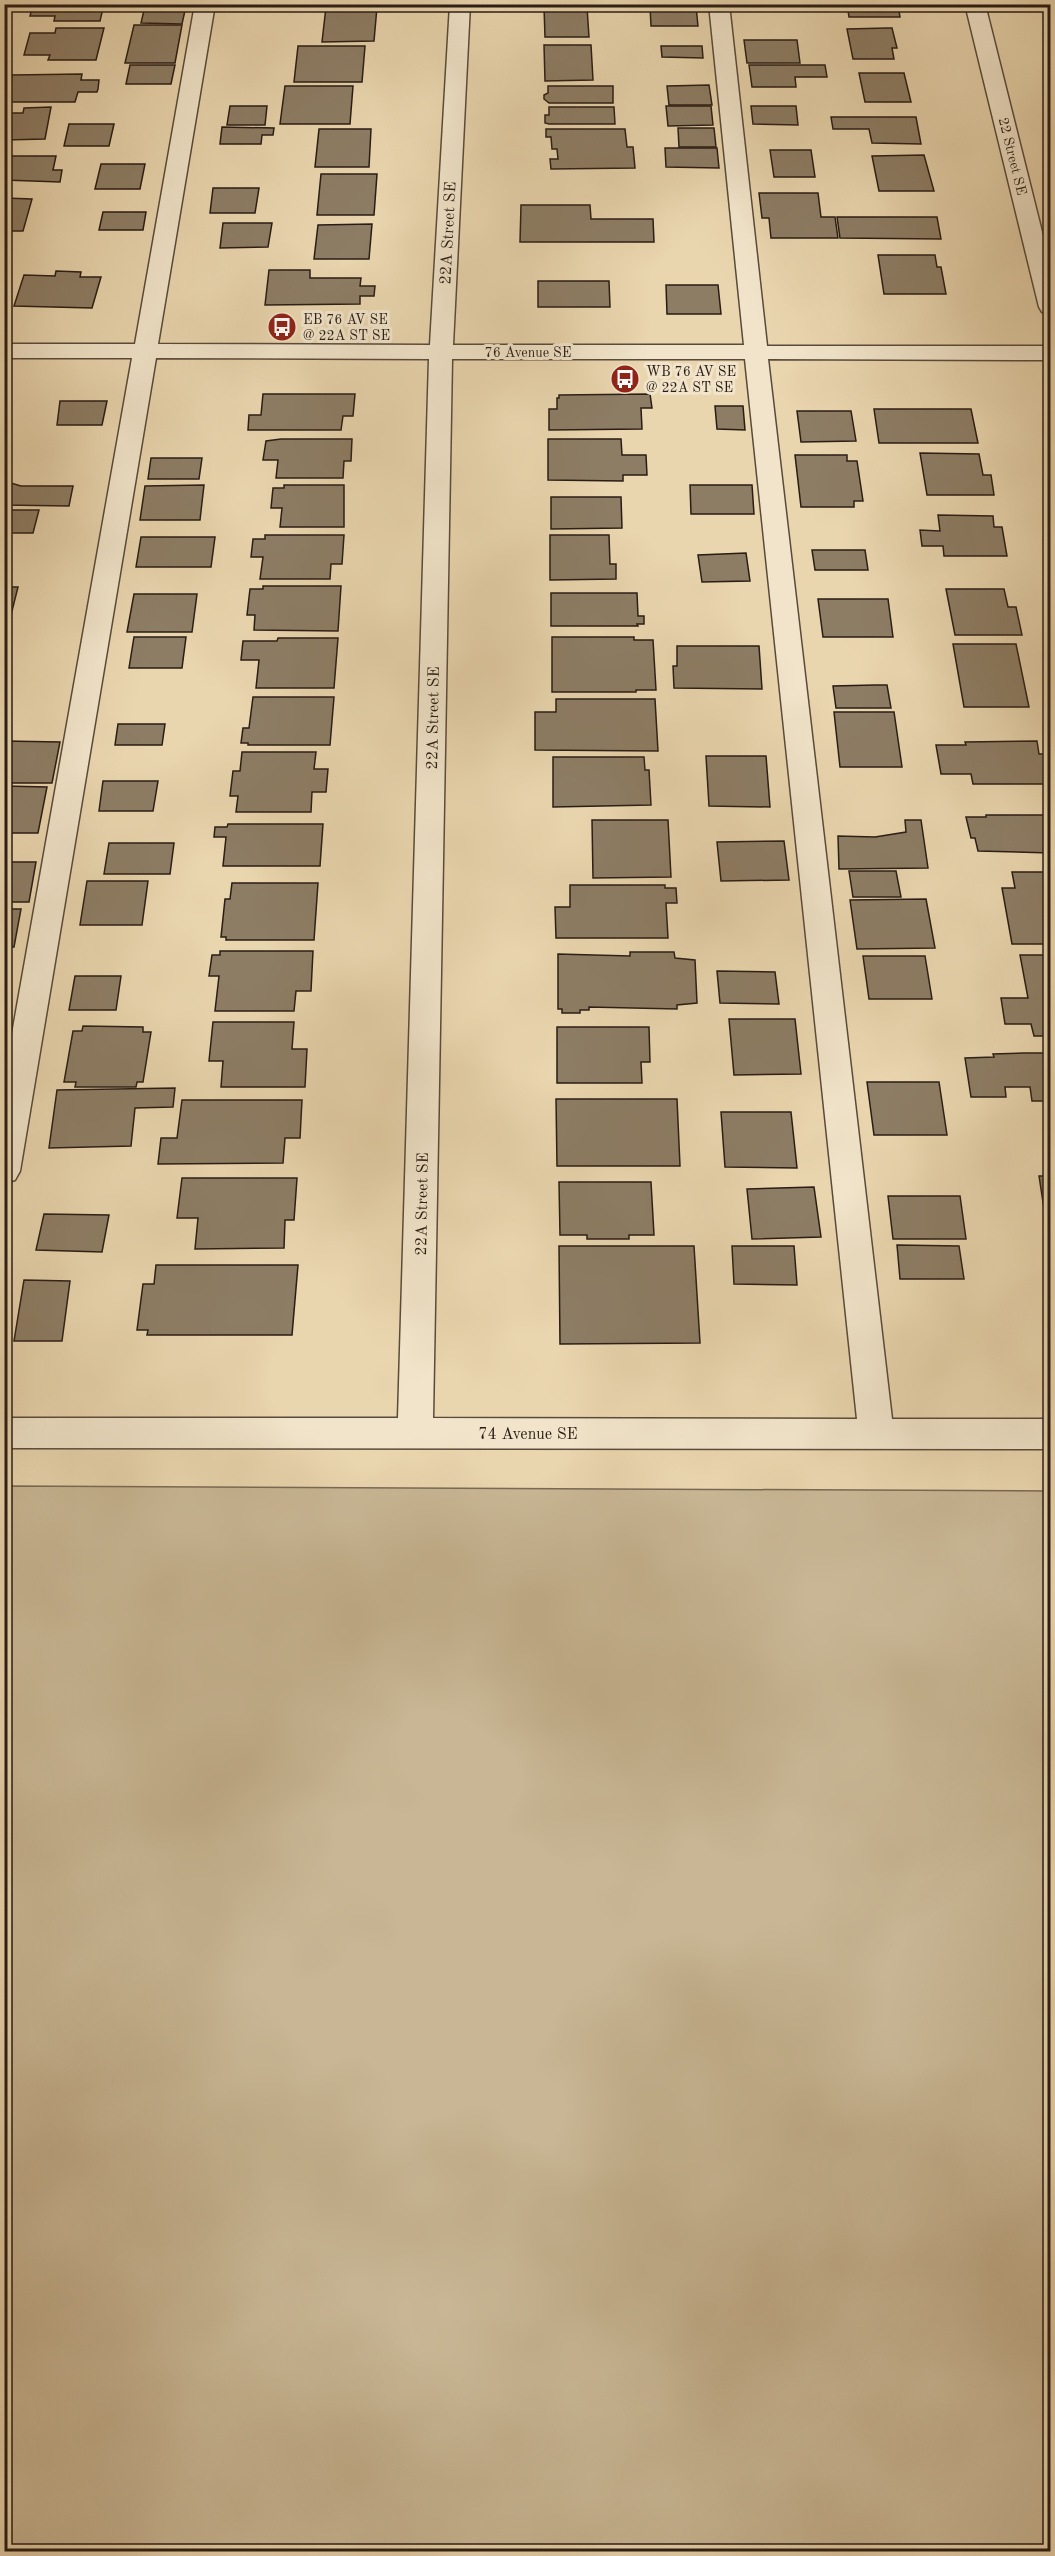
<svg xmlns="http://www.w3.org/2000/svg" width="1055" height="2556" font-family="'Old Standard TT',serif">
<rect width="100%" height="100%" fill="#e9d5ae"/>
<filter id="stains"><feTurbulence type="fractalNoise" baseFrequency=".00333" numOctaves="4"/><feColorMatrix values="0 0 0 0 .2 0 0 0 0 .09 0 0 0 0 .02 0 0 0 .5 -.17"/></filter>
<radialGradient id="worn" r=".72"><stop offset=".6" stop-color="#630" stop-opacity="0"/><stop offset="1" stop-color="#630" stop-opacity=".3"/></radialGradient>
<polygon fill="#c8b694" stroke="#786a54" stroke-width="1.5" points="5,1486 1050,1491 1050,2551 5,2551"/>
<g fill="#8d7d65" stroke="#291d15" stroke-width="1.5">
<polygon points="33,4 104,4 100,21 54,21 55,16 30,16"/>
<polygon points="745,4 783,4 784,9 746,9"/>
<polygon points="847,4 898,4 900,17 849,17"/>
<polygon points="145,6 186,6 182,24 141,23"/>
<polygon points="650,6 696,6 698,26 651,26"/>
<polygon points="326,7 377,7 374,41 322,42"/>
<polygon points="544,7 587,7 589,37 545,37"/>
<polygon points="134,25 182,25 175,63 125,63"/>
<polygon points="56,28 104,28 96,60 48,60 50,55 24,55 30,33 55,33"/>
<polygon points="887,28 892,28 897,48 892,48 894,59 853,59 847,29"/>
<polygon points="744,40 797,40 800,63 747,63"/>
<polygon points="544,45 591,45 593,80 545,81"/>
<polygon points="298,46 365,46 362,82 294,82"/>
<polygon points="661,46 702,46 703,58 662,57"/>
<polygon points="130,65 175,65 171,84 126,84"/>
<polygon points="749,65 825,65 827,77 795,77 796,87 752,87"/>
<polygon points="859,73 904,73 911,102 865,102"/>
<polygon points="82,74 81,80 99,80 98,89 97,92 78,92 75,102 7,102 12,75"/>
<polygon points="709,85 712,105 669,105 667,86"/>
<polygon points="285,86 353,86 350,124 280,124"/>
<polygon points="548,86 613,86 613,103 549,103 544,99 544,95 548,93"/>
<polygon points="230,106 267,106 265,125 227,125"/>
<polygon points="666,106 711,106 713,125 668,126"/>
<polygon points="751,106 796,106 798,125 753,124"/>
<polygon points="51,107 45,139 4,140 4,113 23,113 24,108"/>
<polygon points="549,107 614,107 615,124 549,124 545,123 545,115 549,115"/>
<polygon points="831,117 916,117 921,144 872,143 869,129 833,129"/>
<polygon points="69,124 114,124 109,146 64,146"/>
<polygon points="222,127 274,128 273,135 262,135 261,144 220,144"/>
<polygon points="678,128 714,128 716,147 679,147"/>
<polygon points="319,129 371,129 369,167 315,167"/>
<polygon points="546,129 625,129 627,147 633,147 635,168 551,169 550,159 558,159 557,149 552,149 551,137 546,137"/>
<polygon points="665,148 717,148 719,168 666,167"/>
<polygon points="770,150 811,150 815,177 774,177"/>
<polygon points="924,155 934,191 879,191 872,156"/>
<polygon points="4,156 56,156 53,170 62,170 60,182 4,180"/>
<polygon points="101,164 145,164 140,189 95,189"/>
<polygon points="321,174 377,174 374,215 317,215"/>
<polygon points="213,188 259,188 255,213 210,213"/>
<polygon points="759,193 818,193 821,217 835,217 838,238 771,238 769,218 762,218"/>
<polygon points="4,198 32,199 23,231 4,231"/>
<polygon points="521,205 590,205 591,219 653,219 654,242 520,242"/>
<polygon points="103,212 146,212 143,230 99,230"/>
<polygon points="837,217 937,217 941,239 840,238"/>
<polygon points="223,223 272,223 268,247 220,248"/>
<polygon points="372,224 369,259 314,259 318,225"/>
<polygon points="878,255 935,255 937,267 941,267 946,294 884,294"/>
<polygon points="269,270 310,270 310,278 361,278 360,286 375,286 374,296 360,296 360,304 265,305"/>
<polygon points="56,271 81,272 80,277 101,277 92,308 14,306 24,275 55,276"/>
<polygon points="538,281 609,281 610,307 538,307"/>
<polygon points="666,285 718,285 721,314 667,314"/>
<polygon points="263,394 355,394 353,416 343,416 341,430 248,430 249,415 261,415"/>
<polygon points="650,394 652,408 641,408 642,429 549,430 549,409 557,409 557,398 559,398 559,395"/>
<polygon points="60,401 107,401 102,425 57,425"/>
<polygon points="715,406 743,406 745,430 717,429"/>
<polygon points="874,409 971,409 978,443 879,443"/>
<polygon points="797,411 851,411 856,441 801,442"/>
<polygon points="281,439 352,439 351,461 344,461 343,478 276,478 278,460 263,460 266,441"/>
<polygon points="548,439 621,439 622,455 646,455 647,475 623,475 623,481 548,480"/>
<polygon points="920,453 979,454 983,475 991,475 994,495 927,495"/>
<polygon points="795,455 847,455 847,461 857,461 863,501 854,501 854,507 801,507"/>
<polygon points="151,458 202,458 199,479 148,479"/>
<polygon points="4,481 21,486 73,486 69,506 4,505"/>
<polygon points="204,485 200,520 140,520 145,486"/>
<polygon points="284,485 344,485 344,527 280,527 282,508 271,508 273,488 284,488"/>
<polygon points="690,485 752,485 754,514 691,514"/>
<polygon points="551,497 621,497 622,528 551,529"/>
<polygon points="4,510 39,510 33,533 4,533"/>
<polygon points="938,515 993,516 994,527 1002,527 1007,556 944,556 943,546 922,546 920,530 940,531"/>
<polygon points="265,535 344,535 342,564 331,564 330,579 260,579 263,557 251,557 253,539 265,539"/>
<polygon points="550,535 609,535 610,564 616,564 616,579 550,580"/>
<polygon points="141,537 215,537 211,567 136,567"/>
<polygon points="812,550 865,550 868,570 815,570"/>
<polygon points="746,553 750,581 702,582 698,555"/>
<polygon points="263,586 341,586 338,631 254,630 255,615 247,615 250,589 263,589"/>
<polygon points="4,587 18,587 10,619 4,619"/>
<polygon points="946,589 1004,589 1008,607 1016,607 1022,635 955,635"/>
<polygon points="551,593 637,593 638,616 644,616 644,624 637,624 638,626 551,626"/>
<polygon points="134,594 197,594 192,632 127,632"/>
<polygon points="818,599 888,599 893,637 823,637"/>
<polygon points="134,637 186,637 182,668 129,668"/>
<polygon points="552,637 634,637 634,640 653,640 656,690 636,690 636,692 552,692"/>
<polygon points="278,638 338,638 334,688 256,688 259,660 241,660 243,641 277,641"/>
<polygon points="953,644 1016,644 1029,707 964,707"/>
<polygon points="677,646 759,646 762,689 674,688 673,666 677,666"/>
<polygon points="875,685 887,685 891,708 836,708 833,686"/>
<polygon points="253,697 334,697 330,745 248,745 248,743 241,743 243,728 249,728"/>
<polygon points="556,699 655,699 658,751 535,750 535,712 556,712"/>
<polygon points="834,712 894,712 902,767 840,767"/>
<polygon points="118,724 165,724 162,745 115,745"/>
<polygon points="4,741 60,742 52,783 4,783"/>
<polygon points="1037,741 1039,754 1050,754 1050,784 973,784 971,774 941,774 936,745 966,745 965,742"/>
<polygon points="242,752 316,752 314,769 328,769 326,792 312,792 311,812 236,812 238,796 230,796 233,771 240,771"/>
<polygon points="706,756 766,756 770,807 709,806"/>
<polygon points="553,757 644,757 645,770 649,770 651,805 553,807"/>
<polygon points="103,781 158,781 153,811 99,811"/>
<polygon points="4,786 47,787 38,833 4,833"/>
<polygon points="986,815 1050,815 1050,853 978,851 975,838 971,838 966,817 986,817"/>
<polygon points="592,820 668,820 671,877 593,878"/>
<polygon points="905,820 921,820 928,868 839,869 838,836 875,837 906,832"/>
<polygon points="228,824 323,824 320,866 223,866 226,837 214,837 215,827 227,827"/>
<polygon points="784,841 789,880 721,881 717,842"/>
<polygon points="109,843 174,843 170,874 104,874"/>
<polygon points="4,862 36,862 29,902 4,902"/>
<polygon points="849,871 896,871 901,897 853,897"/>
<polygon points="1012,872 1050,872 1050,944 1012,944 1002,888 1015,888"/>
<polygon points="87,881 148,881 142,925 80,925"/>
<polygon points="232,883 318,883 314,940 226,940 226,937 221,937 225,899 230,899"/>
<polygon points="570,885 665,885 665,888 676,888 677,903 666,903 668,938 556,938 555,907 570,907"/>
<polygon points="926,899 935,948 857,949 850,900"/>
<polygon points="4,909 21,909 14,947 4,947"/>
<polygon points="220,951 313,951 311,991 296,991 294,1011 215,1011 219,976 209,976 212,955 220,955"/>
<polygon points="630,952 674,952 675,958 695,960 697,1003 677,1005 677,1009 589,1007 589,1010 580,1010 580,1013 562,1013 562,1009 558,1009 558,954 630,956"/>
<polygon points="1020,955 1050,955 1050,1036 1034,1036 1031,1024 1005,1024 1001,998 1028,998"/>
<polygon points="863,956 925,956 932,999 869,999"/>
<polygon points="717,971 775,972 779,1004 720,1003"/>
<polygon points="75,976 121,976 116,1010 69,1010"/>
<polygon points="729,1019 795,1019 801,1074 734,1075"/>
<polygon points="213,1022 294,1022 292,1049 307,1049 305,1087 221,1087 223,1061 209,1061"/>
<polygon points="83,1026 143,1027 143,1032 151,1032 143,1082 137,1082 136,1087 75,1087 76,1082 64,1082 73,1031 82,1031"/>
<polygon points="557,1027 649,1027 650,1062 641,1062 642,1083 557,1083"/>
<polygon points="1024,1053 1050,1053 1050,1101 1032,1101 1030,1087 1005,1087 1006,1097 971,1097 965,1058 994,1057 993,1054"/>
<polygon points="867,1082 939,1082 947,1135 874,1135"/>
<polygon points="175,1088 173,1107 135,1108 131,1146 49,1148 57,1090"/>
<polygon points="556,1099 677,1099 680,1166 557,1166"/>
<polygon points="182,1100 302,1100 300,1138 285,1138 283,1163 158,1164 161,1138 177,1138"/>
<polygon points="721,1112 791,1112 797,1168 725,1167"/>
<polygon points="1039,1176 1050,1176 1050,1215 1045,1215"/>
<polygon points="182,1178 297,1178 294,1220 285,1220 284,1248 195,1249 198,1218 177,1218"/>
<polygon points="559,1182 651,1182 654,1235 629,1235 629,1239 587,1239 587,1235 560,1235"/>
<polygon points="814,1187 821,1237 752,1239 747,1189"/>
<polygon points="888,1196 960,1196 966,1239 893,1239"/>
<polygon points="44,1214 109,1215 102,1252 36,1250"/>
<polygon points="897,1245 959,1246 964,1279 900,1279"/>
<polygon points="559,1246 694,1246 700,1343 560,1344"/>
<polygon points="732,1246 794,1246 797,1285 734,1284"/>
<polygon points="156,1265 298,1265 292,1335 147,1335 148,1330 137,1330 143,1284 154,1284"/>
<polygon points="24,1280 70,1281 62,1341 14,1341"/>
</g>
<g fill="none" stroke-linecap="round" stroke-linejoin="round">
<g stroke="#594b3b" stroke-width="3">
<g id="minor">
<path d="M195,4h20l-57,340 272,1 20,-341h20l-17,341h291l-35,-341h20l38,342h283v14l-282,-1 124,1060h158v30l-1046,-1v-30h394l31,-1059 -273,-1 -136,813 -5,9 -11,3v-104l128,-721h-128v-14h131zM452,359h293l112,1060 -424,-1z"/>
<polygon points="965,4 985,4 1050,264 1050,314 1042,312 1039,307"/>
</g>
</g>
<use href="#minor" fill="#f1e4ca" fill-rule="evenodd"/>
</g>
<defs>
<g id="bus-disc" transform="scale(1.5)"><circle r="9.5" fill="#8f2418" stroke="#f1e4ca"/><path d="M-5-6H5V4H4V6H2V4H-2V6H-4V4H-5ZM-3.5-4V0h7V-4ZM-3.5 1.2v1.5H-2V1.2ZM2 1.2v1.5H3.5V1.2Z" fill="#fff"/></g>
</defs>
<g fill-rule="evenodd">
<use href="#bus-disc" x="282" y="327"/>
<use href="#bus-disc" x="625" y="379"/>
</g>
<g text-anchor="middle" stroke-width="6" stroke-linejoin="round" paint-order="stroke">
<g font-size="14" fill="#291d15" stroke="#f1e4ca">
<text transform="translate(1013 156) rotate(76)" y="5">22 Street SE</text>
<text x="528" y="357">76 Avenue SE</text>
</g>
<g font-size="14" fill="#291d15" stroke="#f1e4ca" text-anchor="start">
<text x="303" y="324">EB 76 AV SE<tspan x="303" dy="16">@ 22A ST SE</tspan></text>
<text x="646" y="376">WB 76 AV SE<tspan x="646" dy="16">@ 22A ST SE</tspan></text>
</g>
<g font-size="16" fill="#291d15" stroke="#f1e4ca">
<text transform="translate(447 233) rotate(-87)" y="6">22A Street SE</text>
<text transform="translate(432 718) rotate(-89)" y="6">22A Street SE</text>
<text transform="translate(421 1204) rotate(-89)" y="6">22A Street SE</text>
<text x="528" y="1439">74 Avenue SE</text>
</g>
</g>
<rect width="1055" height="2556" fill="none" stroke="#e9d5ae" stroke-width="24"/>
<rect x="6" y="6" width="1043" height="2544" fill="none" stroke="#291d15" stroke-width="3"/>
<rect x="12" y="12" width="1031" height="2532" fill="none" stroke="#291d15" stroke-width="1.5"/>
<rect width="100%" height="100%" filter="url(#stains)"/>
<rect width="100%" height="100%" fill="url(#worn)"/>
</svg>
